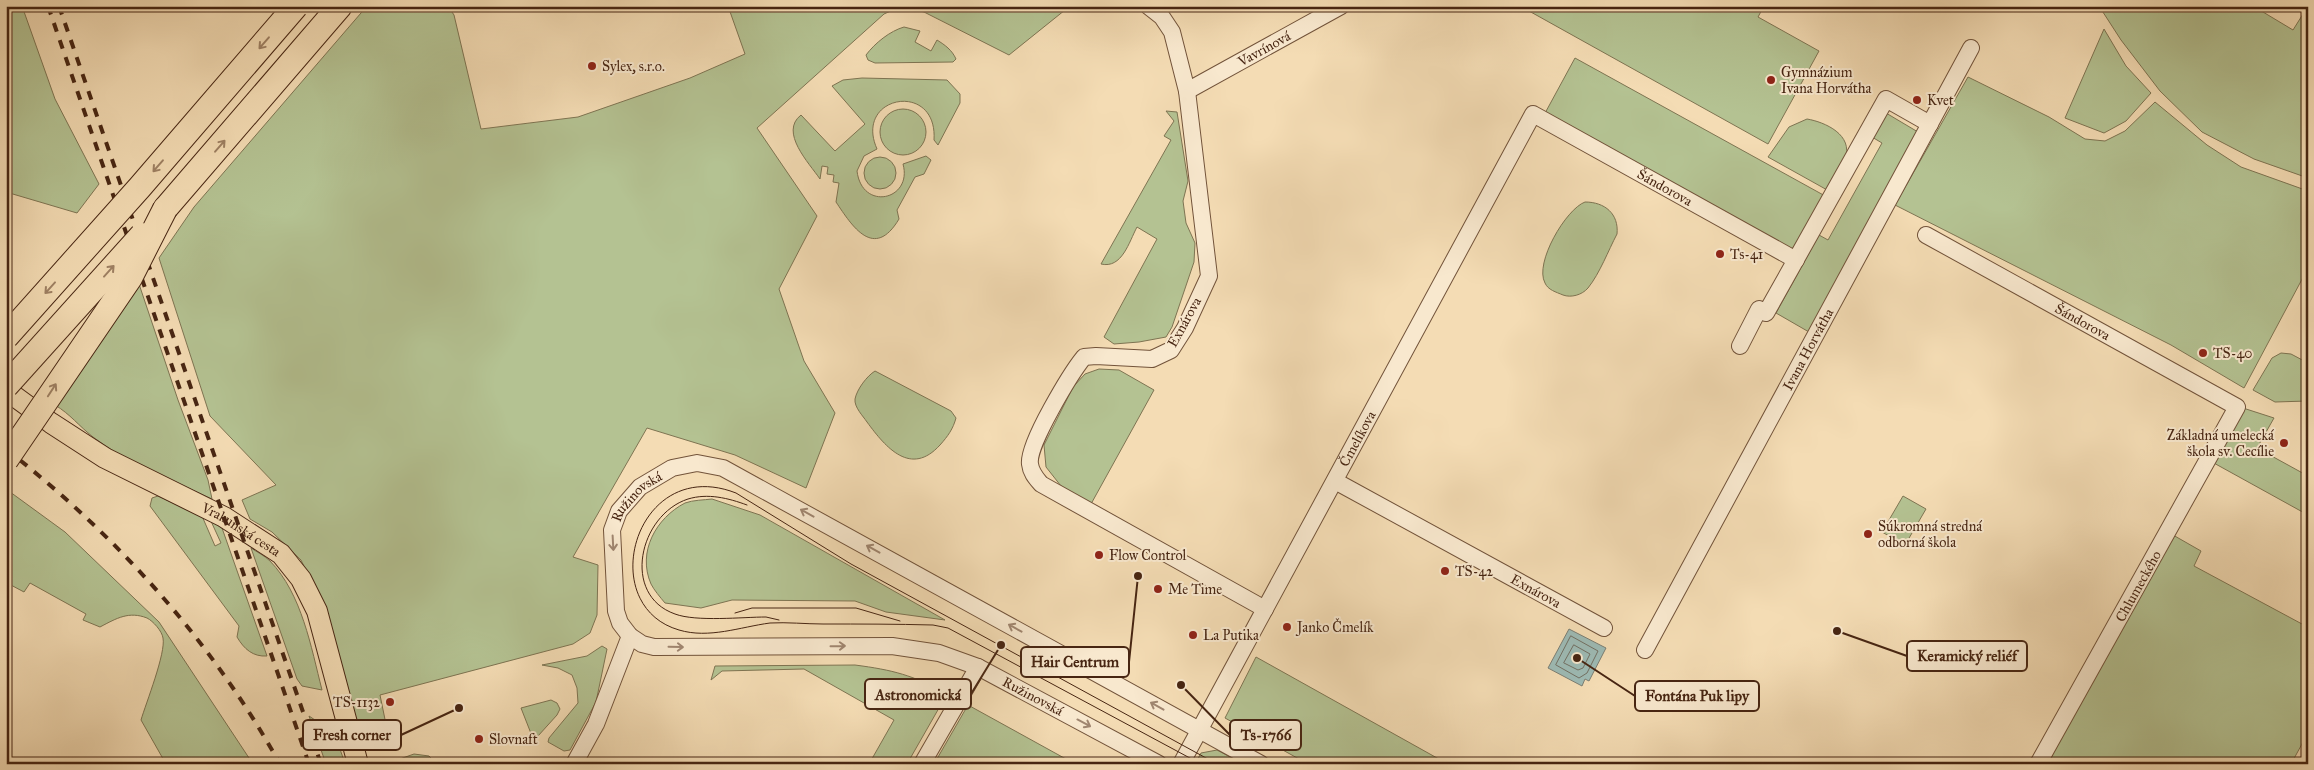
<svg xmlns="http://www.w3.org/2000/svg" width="2314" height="770" font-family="'IM FELL Great Primer',serif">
<rect width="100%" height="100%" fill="#f4dcb4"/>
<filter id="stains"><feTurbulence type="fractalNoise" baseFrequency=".004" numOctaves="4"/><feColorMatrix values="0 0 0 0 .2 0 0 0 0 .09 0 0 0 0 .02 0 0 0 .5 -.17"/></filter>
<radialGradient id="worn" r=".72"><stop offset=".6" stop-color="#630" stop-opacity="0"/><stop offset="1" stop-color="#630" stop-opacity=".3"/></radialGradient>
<g fill="#b4c292" stroke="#7e7452">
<polygon points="6,6 22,6 55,99 99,184 77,213 6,192"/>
<polygon points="367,6 448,6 454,15 481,129 578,117 690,78 745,54 728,6 1070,6 1009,55 924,12 907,7 895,9 884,14 757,128 817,216 779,289 804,361 835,413 806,488 735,455 647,428 573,557 598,565 597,615 590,633 573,644 380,695 389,739 373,740 360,733 323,606 301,560 272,532 250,519 242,500 276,485 210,416 159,258 194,207"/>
<polygon points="1520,6 1764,6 1758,17 1819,51 1768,144"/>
<polygon points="2099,6 2253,6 2293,30 2308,6 2308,178 2254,159 2202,132 2160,91 2121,40"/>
<path d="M904,27l16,4 -5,11 16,9 6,-11c8,5 15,10 19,19l-3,3 -78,1 -7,-3 -2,-5c9,-12 24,-24 38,-28z"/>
<polygon points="2104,29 2126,66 2151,93 2126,121 2104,133 2065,118"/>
<polygon points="1575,58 1827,197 1809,230 1790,251 1544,115"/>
<polygon points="1968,77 2049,117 2085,139 2105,141 2125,131 2155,102 2207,145 2241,167 2308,191 2308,268 2244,388 2171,345 1895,205"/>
<path d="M862,78l85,2 13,14v9l-22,42 -4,-5c4,-60 -81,-45 -57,9l-13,7 -7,15c5,41 56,29 46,-7l23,-8 5,4 -7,14 -9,3 -18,33 2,9c-25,42 -47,7 -63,-17l3,-19 -6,-1 1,-7 -7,-1 1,-7 -6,-1 -2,13c-11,-16 -41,-47 -19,-64l34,36 30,-27 -33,-38 11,-6z"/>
<circle cx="903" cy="132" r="23"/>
<path d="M1166,111l11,1 11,69 -5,20 3,22 9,20 -1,19 -22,65 -6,10 -27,5 -25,2 -10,-7 53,-98 -20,-12c-8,15 -15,42 -36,37l70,-124 -7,-4 10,-15z"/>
<polygon points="1886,113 1918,132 1809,332 1776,313 1819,235 1828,240 1882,143 1872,137"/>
<path d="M1807,119c18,3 47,16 38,40 -4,11 -11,21 -16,32l-61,-34 21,-30z"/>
<circle cx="880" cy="173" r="16"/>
<path d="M1585,202c20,0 34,12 32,32 -9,17 -17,39 -29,54 -6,7 -17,10 -25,7 -7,-3 -15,-5 -18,-12 -11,-20 21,-74 40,-81z"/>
<path d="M138,281l40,119 30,80 4,19c-38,-18 -86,-36 -119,-62 -14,-11 -23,-23 -38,-32z"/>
<polygon points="2281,353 2291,354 2308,363 2308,401 2275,402 2253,390 2272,358"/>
<polygon points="1099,369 1119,370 1154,390 1091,504 1061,486 1046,467 1044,445 1073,387 1085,374"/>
<path d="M875,371l76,40 5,7c-3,11 -8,18 -16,27 -29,32 -54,3 -73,-23 -4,-6 -13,-15 -12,-23 2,-10 12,-23 20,-28z"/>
<polygon points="2243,408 2274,418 2257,448 2308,476 2308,515 2212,462"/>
<path d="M6,489l59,43 94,90 94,142h-87l-25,-44c5,-17 25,-67 22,-82 -1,-7 -10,-17 -16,-20 -18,-7 -30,0 -47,9l-17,-7 3,-6 -56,-31 -6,9 -15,-8 -3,5z"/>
<path d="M158,496l44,20 13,30 6,-3 -11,-24 12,9 45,128c-14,1 -23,-7 -30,-19l2,-11 -89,-120 2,-8z"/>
<polygon points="1903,496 1926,509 1905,545 1882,532"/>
<path d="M712,499l48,16 185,105 -59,-8 -31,-11 -123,-1 -31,8 -36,-5c-5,-6 -11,-13 -14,-19 -14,-32 5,-66 34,-81 8,-3 19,-3 27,-4z"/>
<polygon points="2173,535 2201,551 2194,566 2302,624 2308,615 2308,733 2291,764 2043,764"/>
<path d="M251,548c6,4 14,8 19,13 32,33 41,86 52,129l-20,-4 -5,-7z"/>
<polygon points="602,646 607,649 596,702 570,750 564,751 548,742 549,738 578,703 577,688 572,675 558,668 542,665 587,656"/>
<polygon points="1256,657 1446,763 1446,764 1308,764 1225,718"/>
<path d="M855,665c38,5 58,10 92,29l-40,70h-38l25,-44 -90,-51 -82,2 -11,9 4,-14z"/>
<polygon points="551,700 557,703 560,709 557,715 538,736 532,736 521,708"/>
<polygon points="968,705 1075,764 934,764"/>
<path d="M309,716c23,15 28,22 36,48h-19z"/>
<polygon points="1217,750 1243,764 1195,764 1201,753"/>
<polygon points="414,754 429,756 437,764 396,764 397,760"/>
</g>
<polygon fill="#9dbab4" stroke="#7b7e73" points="1569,629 1606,648 1589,681 1585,679 1582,686 1548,668"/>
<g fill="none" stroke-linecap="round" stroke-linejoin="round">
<g stroke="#727063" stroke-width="1">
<polygon points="1571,636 1598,651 1587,673 1579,678 1556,665"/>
<polygon points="1574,645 1590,654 1583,668 1578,670 1564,663"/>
</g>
<g stroke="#72533a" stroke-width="18">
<g id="minor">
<path d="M1148,6l14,11 10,15 15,59 22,185 -24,52 -14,22 -19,9 -56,-3 -12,1c-13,16 -57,88 -54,107 1,9 6,14 11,20l224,125"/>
<path id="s1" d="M1187,91l154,-85"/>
<path id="s2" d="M1926,235l311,172 -199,357"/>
<polyline points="1740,346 1759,309 1766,313 1886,99 1930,124"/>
<path id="s3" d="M1335,481l269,147"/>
<path id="s4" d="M1645,650l326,-602"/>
<polyline points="574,764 596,724 630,636"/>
<polyline points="922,764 978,667"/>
<path id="s5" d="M1159,764l-181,-97 -39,-14 -47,-7 -238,1 -12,-3 -12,-8 -10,-13 -4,-12 -4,-81 7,-19 21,-24 32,-19 25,-5 26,5 538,296"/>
<path id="s6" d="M1181,764l352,-650 263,146"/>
</g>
</g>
<g stroke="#472512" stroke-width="22">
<g id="major">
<path id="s7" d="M6,390l45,33 54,35 119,59 57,37 20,25 16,32 41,153"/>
</g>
</g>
<g stroke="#472512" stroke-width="26">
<polyline id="highway" points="165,209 340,6"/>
</g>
<use href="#minor" stroke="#f8e8ce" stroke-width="16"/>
<use href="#major" stroke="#f4dcb4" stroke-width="20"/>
<use href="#highway" stroke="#f4dcb4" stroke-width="24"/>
<g stroke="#472512" stroke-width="1">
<path d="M747,505c-19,-7 -39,-12 -59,-6 -49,16 -67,96 -13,115 21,8 68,3 91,3l13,3"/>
<polyline points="735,613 752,608 856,608 900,621"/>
<path d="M1201,764l-253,-136 -15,-3c-37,-1 -73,-1 -110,-1 -17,0 -36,-2 -53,-1 -30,4 -61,16 -91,7 -86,-25 -43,-176 57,-137l115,71 366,200"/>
</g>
<g stroke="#472512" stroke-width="4" stroke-dasharray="9 9" stroke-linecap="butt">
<polyline points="48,6 309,764"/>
<polyline points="59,6 321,764"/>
<path d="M6,449c111,87 205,191 274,315"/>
</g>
<g stroke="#472512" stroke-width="26" stroke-linecap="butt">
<g id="highway-bridge">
<polyline points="6,337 140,187 296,6"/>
<polyline points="6,386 142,235"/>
<polyline points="6,460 130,278 165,209"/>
</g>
</g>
<use href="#highway-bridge" stroke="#f4dcb4" stroke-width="24"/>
</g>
<defs><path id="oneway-shaft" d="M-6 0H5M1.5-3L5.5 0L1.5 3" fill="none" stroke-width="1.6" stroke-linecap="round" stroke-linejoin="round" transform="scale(1.25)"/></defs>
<g stroke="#9e8063">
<use href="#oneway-shaft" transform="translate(264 43) rotate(131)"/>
<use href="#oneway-shaft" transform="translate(220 146) rotate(-49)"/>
<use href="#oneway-shaft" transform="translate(158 166) rotate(131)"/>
<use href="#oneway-shaft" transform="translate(109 271) rotate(-48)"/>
<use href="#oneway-shaft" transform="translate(50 288) rotate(132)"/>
<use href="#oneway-shaft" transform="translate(52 390) rotate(-57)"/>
</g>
<g stroke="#a08670">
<use href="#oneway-shaft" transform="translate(807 513) rotate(-151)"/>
<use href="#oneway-shaft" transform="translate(613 543) rotate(87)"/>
<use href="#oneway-shaft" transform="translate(873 549) rotate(-151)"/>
<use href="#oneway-shaft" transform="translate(1015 628) rotate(-151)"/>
<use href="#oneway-shaft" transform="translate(838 646) rotate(-1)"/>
<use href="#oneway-shaft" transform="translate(676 647) rotate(1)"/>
<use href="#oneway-shaft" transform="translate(1157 706) rotate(-151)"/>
<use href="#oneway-shaft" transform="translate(1084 723) rotate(28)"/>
</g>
<g fill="#8f2418" stroke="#f8e8ce" stroke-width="2">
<circle cx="592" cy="66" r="5"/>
<circle cx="1771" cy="80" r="5"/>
<circle cx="1917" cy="100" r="5"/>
<circle cx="1720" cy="254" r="5"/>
<circle cx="2203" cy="353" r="5"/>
<circle cx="2284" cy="443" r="5"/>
<circle cx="1868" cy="534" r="5"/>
<circle cx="1099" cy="555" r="5"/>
<circle cx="1445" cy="571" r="5"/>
<circle cx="1158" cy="589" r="5"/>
<circle cx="1287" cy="627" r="5"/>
<circle cx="1193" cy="635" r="5"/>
<circle cx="390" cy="702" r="5"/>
<circle cx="479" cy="739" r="5"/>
</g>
<g text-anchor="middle" stroke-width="4" stroke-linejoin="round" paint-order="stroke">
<g font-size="14" fill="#472512" stroke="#f8e8ce">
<text dy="5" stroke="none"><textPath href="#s1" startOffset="88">Vavrínová</textPath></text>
<text dy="5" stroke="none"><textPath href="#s6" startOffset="890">Šándorova</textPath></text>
<text dy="5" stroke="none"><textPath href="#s2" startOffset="179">Šándorova</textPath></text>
<text transform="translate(1184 322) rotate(-61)" y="5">Exnárova</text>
<text dy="5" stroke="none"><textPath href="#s4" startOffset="342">Ivana Horvátha</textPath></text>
<text dy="5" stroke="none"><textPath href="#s6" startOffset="370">Čmelíkova</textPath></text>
<text dy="5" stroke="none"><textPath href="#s5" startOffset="712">Ružinovská</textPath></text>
<text dy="5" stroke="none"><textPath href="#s7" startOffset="274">Vrakunská cesta</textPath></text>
<text transform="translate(2138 586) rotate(-61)" y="5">Chlumeckého</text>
<text dy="5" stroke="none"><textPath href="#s3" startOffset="229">Exnárova</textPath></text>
<text transform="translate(1033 696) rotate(28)" y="5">Ružinovská</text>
</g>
<g font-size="14" fill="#472512" stroke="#f8e8ce" text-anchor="start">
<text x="602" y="71">Sylex, s.r.o.</text>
<text x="1781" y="77">Gymnázium<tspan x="1781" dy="16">Ivana Horvátha</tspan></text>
<text x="1927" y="105">Kvet</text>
<text x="1730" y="259">Ts-41</text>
<text x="2213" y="358">TS-40</text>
<text x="2274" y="440" text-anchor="end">Základná umelecká<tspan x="2274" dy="16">škola sv. Cecílie</tspan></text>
<text x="1878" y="531">Súkromná stredná<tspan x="1878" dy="16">odborná škola</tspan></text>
<text x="1109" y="560">Flow Control</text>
<text x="1455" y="576">TS-42</text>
<text x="1168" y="594">Me Time</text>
<text x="1297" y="632">Janko Čmelík</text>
<text x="1203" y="640">La Putika</text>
<text x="380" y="707" text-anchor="end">TS-1132</text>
<text x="489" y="744">Slovnaft</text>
</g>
</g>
<path fill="none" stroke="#472512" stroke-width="2" d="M1837 631L1907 656M1138 576L1129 662M1001 645L971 694M1577 658L1635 696M459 708L401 735M1181 685L1230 735"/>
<g fill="#472512" stroke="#f8e8ce" stroke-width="2">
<circle cx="1837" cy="631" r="5"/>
<circle cx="1138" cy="576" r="5"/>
<circle cx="1001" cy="645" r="5"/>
<circle cx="1577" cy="658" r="5"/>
<circle cx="459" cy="708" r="5"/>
<circle cx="1181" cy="685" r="5"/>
</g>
<g fill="#f8e8ce" stroke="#472512" stroke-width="2">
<rect x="1907" y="641" width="120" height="30" rx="5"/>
<rect x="1021" y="647" width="108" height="30" rx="5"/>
<rect x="865" y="679" width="106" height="30" rx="5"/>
<rect x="1635" y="681" width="124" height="30" rx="5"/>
<rect x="303" y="720" width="98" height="30" rx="5"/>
<rect x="1230" y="720" width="71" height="30" rx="5"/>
</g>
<g font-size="15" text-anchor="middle" font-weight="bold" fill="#472512">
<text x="1967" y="661">Keramický reliéf</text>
<text x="1075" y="667">Hair Centrum</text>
<text x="918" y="700">Astronomická</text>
<text x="1697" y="701">Fontána Puk lipy</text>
<text x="352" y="740">Fresh corner</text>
<text x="1266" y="740">Ts-1766</text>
</g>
<rect width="2314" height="770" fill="none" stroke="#f4dcb4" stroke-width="25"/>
<rect x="8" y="8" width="2299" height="755" fill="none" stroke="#472512" stroke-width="2.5"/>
<rect x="12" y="12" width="2289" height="745" fill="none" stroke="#472512"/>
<rect width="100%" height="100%" filter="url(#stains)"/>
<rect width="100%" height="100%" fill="url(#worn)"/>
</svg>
